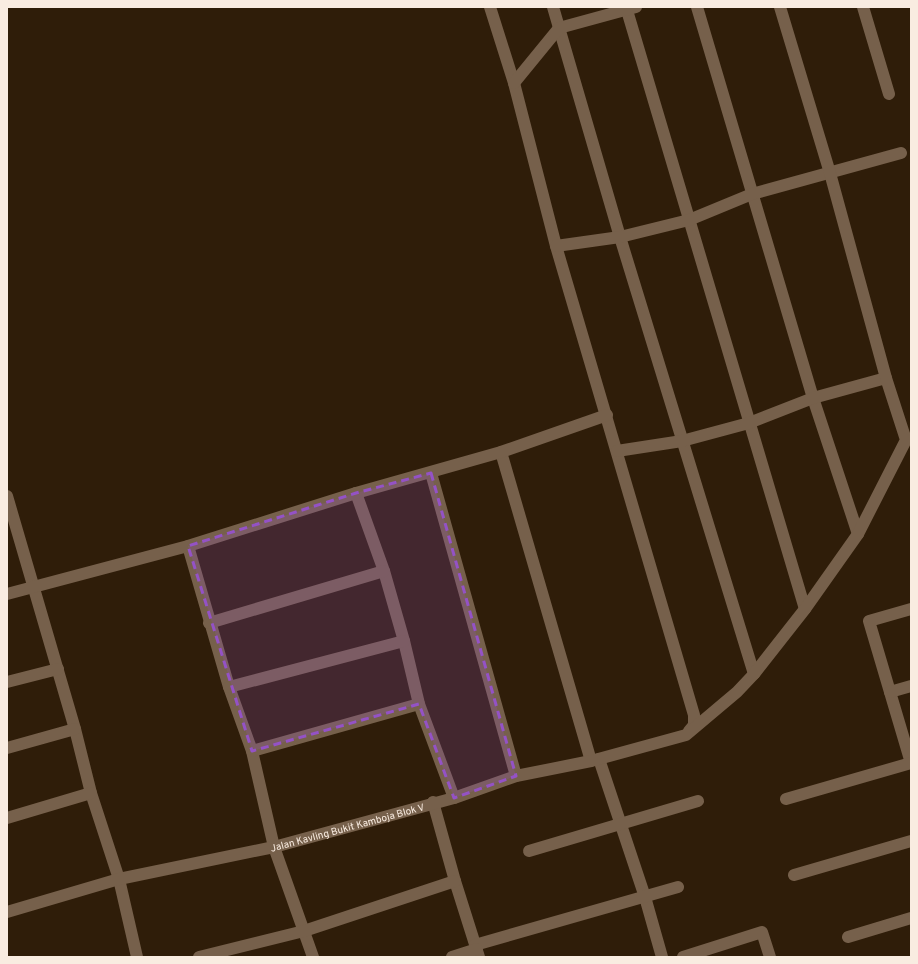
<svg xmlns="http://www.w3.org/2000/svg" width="918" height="964" font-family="Overpass,sans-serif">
<rect width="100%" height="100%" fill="#2f1d09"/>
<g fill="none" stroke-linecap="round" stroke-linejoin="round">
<g stroke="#76604b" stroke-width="12">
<polyline points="490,7 514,83 556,246 694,715 694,725 689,731"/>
<polyline points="553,7 620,237 754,674"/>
<polyline points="626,7 805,609"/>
<polyline points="697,7 813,398 858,534"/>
<polyline points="863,7 889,94"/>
<polyline points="514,83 559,28 636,7"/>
<polyline points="556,246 620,237 689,220 752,194 901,153"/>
<polyline points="617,451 682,441 749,423 813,398 886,378"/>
<polyline points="501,452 591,761"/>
<polyline points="431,473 516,776"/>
<polyline points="356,493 384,571 404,641 419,704 454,798"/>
<polyline points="7,496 75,729 91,793 119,879 137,957"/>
<polyline points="188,546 229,687 252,751 274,847 313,957"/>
<polyline points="7,594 188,546 356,493 501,452 607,415"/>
<polyline points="911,609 869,621 911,763"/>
<polyline points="209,623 384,571"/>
<polyline points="7,682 58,669"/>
<polyline points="229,687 404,641"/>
<polyline points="890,692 911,686"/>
<polyline points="7,748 75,729"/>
<polyline points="252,751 419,704"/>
<polyline points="599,759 645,897 662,957"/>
<polyline points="786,799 911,763"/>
<polyline points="433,802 455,881 479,957"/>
<polyline points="7,818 91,793"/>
<polyline points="529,851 698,801"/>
<polyline points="794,875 911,841"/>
<path id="s1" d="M7,912l112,-33 155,-32 180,-49 62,-22 75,-15 95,-26 51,-43 17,-18 51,-65 53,-75 48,-94 -20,-62 -56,-205 -50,-166"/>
<polyline points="848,937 911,918"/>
<polyline points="475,945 678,887"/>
<polyline points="199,957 304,931 455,881"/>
<polyline points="452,957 477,949"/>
<polyline points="683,957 762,932 770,957"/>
</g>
</g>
<path fill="#9452c6" fill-opacity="0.2" stroke="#9452c6" stroke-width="3" stroke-dasharray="8 5" stroke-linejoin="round" d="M431,473l85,303 -62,22 -35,-94 -167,47 -64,-205 168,-53z"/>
<g text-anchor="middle" stroke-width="4" stroke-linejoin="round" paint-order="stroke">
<g font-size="10" fill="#f9ece1" stroke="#2f1d09">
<text dy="4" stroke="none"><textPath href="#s1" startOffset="351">Jalan Kavling Bukit Kamboja Blok V</textPath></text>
</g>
</g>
<rect width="918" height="964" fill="none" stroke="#f9ece1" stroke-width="16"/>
</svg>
